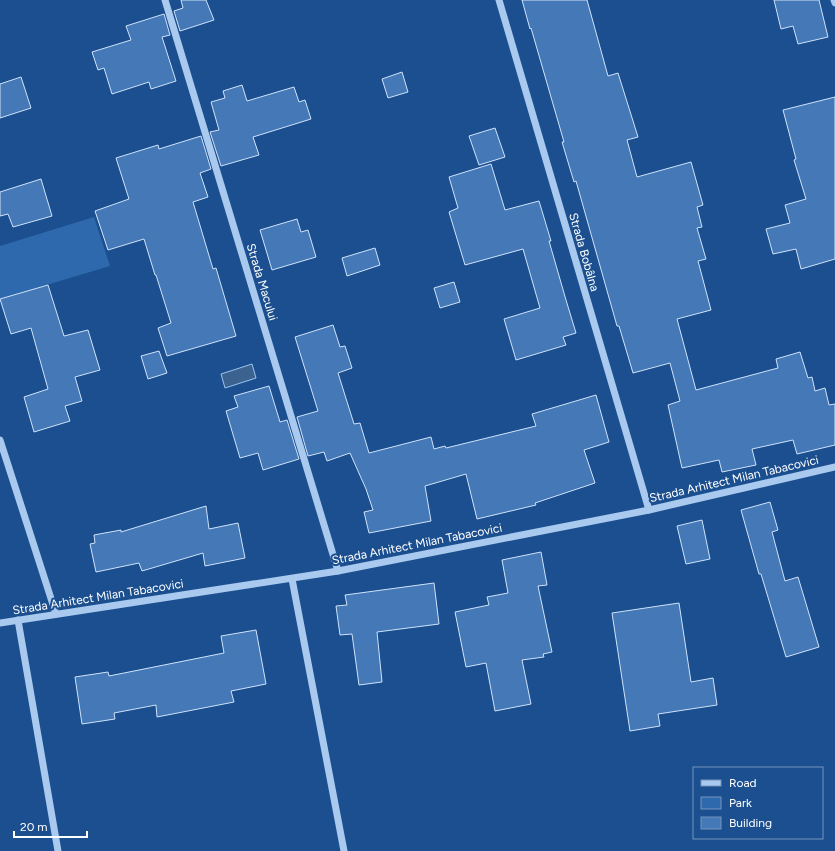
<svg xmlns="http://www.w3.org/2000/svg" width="835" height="851" font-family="Figtree,sans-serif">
<rect width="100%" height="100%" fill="#1b4f8f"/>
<polygon fill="#2e69ad" points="94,217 110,266 0,299 0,246"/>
<polygon fill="#3c6290" stroke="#9cc4f0" points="252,364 256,378 225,388 221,374"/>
<g fill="#4478b7" stroke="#cfe3fa">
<polygon points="181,0 206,0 214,20 180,31 174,11 183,8"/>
<polygon points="522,0 587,0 608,76 618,73 638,137 627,140 637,177 691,162 703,205 697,207 702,227 697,228 706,259 698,261 711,310 677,319 696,390 778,368 776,359 800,352 808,378 812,377 815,391 825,388 829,405 835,404 835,445 797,454 793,440 752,449 756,465 722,472 719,460 682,468 668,405 680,401 670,363 633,373 619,326 617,326 576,181 574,182 562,142 564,142 531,28 530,29"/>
<polygon points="774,0 819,0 828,37 798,44 793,26 781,29"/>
<polygon points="164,14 170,35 162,37 176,81 151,89 149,82 112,94 104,68 98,70 92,52 131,40 126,26"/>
<polygon points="402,72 408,92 388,98 382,79"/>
<polygon points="21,77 31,108 0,118 0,84"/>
<polygon points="242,85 247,101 294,87 299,102 305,100 311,119 253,137 259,155 221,166 210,132 219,130 211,102 225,98 223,91"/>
<polygon points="835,97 835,259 801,269 796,249 773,254 766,229 790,223 785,205 806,199 794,160 796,159 783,110"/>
<polygon points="495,128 505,157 479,165 469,136"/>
<polygon points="201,136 211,169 200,173 208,197 193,202 213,269 216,268 236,336 167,356 158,328 171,323 156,275 155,275 144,239 108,250 95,211 129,199 116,158 158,145 159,149"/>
<polygon points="491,164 505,210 539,201 551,241 549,241 566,300 576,333 563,337 566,345 516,360 504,319 540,308 523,249 465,265 449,212 458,208 449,177"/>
<polygon points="41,179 52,216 13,227 8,214 0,216 0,192"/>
<polygon points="297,219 301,232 308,230 316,257 272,270 260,230"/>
<polygon points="375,248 380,265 347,276 342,258"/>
<polygon points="454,282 460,302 440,308 434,288"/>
<polygon points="48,285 64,336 88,330 100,370 75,377 82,401 65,406 70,421 34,432 24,397 48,389 31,328 11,334 0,299"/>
<polygon points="333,325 340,347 345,346 352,368 338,373 354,424 360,423 369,453 431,437 434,449 445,446 446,448 536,426 532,414 596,395 609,442 584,450 595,483 535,503 536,505 477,519 466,474 425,486 431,521 369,533 364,512 373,510 366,489 350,453 327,461 324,452 308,456 297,417 318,411 295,337"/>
<polygon points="159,351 167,373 148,379 141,356"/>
<polygon points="269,386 280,422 287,420 299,459 263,470 258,453 240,458 226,411 238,407 234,396"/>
<polygon points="770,502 778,530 772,532 785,581 798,577 819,647 786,657 761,574 759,574 741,510"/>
<polygon points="206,506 209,529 238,523 245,558 205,566 203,553 142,571 139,563 96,572 90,544 95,543 94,535 121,530 121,532"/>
<polygon points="702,520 710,559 686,564 677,526"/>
<polygon points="541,552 547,585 538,586 552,652 543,654 544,657 522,660 531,704 495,711 486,663 466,667 455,612 489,605 487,597 508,593 502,560"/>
<polygon points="434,583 439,624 377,632 382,682 359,685 352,634 340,635 336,606 347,605 345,595"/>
<polygon points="679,603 691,682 713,678 717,705 658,714 660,726 630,731 612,613"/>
<polygon points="256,630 266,684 231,691 234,702 157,717 156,705 114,713 115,719 82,724 75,677 108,672 109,676 224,653 221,636"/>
</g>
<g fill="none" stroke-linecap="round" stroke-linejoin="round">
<g stroke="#a9c9ee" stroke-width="7">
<polyline points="165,0 338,571"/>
<polyline points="499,0 649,510"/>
<polyline points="834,0 835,3"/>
<polyline points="0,440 56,614"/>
<polyline points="292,579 344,851"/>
<polyline points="18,620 58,851"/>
<polyline points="0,623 338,571 649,510 835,467"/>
</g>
</g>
<g text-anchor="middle" stroke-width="4" stroke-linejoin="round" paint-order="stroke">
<g font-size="12" fill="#fff" stroke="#1b4f8f">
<text transform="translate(584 252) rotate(74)" y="4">Strada Bobâlna</text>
<text transform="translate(262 282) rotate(73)" y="4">Strada Macului</text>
<text transform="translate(734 479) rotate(-13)" y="4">Strada Arhitect Milan Tabacovici</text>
<text transform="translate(417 544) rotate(-11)" y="4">Strada Arhitect Milan Tabacovici</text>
<text transform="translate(98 597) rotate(-9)" y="4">Strada Arhitect Milan Tabacovici</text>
</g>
</g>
<rect x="693" y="767" width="130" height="72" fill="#1b4f8f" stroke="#7695bc"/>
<rect x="701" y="780" width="20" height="6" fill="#a9c9ee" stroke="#7695bc"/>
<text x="729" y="787" font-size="12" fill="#ffffff">Road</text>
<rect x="701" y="797" width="20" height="12" fill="#2e69ad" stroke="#7695bc"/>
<text x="729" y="807" font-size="12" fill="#ffffff">Park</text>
<rect x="701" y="817" width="20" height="12" fill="#4478b7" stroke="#7695bc"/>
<text x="729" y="827" font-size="12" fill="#ffffff">Building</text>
<path d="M14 831v6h73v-6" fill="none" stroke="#ffffff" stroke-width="2"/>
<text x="20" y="831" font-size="12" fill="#ffffff" stroke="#1b4f8f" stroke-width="3" paint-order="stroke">20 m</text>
</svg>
